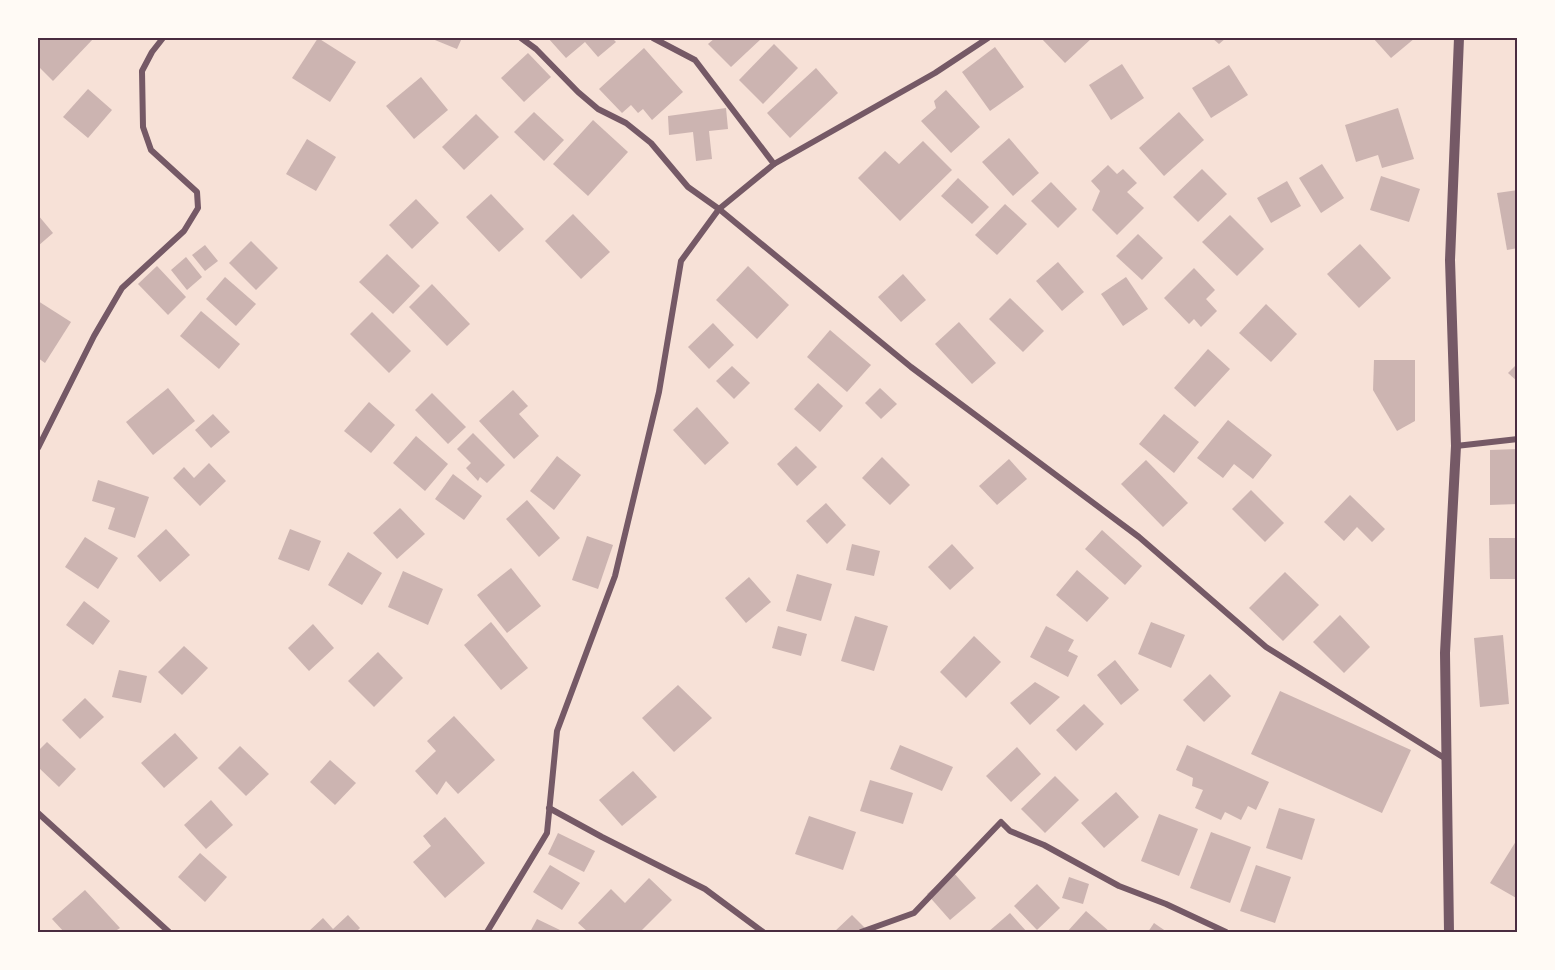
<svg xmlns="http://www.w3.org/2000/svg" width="1555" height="970" font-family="Barlow,sans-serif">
<rect width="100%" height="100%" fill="#f7e1d7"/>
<g fill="#ccb4b1">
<polygon points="38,38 94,38 53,81 38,66"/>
<polygon points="318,38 356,62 330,102 292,78"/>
<polygon points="430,38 462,38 457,49"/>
<polygon points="548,38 612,38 616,42 598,57 585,42 566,58"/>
<polygon points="715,38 762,38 731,67 708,44"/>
<polygon points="1041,38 1092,38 1065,63"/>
<polygon points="1212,38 1226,38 1219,44"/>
<polygon points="1373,38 1415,38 1391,58"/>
<polygon points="774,44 798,68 763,104 739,80"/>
<polygon points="995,47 1024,87 990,111 962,72"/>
<polygon points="644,48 683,92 652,120 643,109 638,113 631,105 622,113 599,89"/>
<polygon points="528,53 551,77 524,102 501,78"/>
<polygon points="1122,64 1144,98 1111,120 1089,85"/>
<polygon points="1229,65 1248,95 1211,118 1192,88"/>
<polygon points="816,68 838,93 790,138 767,113"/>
<polygon points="421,77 448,110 414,139 386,106"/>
<polygon points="88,89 112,110 88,138 63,117"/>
<polygon points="946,90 980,127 951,153 921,121 936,108 934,101"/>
<polygon points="726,108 728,129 709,131 712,159 696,161 693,132 669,135 668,116"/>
<polygon points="1398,108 1414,159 1382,168 1378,155 1356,162 1345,125"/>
<polygon points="534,112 564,140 544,161 514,132"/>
<polygon points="1179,112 1204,140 1164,176 1139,148"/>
<polygon points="476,114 499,137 464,170 442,147"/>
<polygon points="593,120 628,152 588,196 553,164"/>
<polygon points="1009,138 1039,173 1013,196 982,162"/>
<polygon points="307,139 336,157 316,191 286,174"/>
<polygon points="923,141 952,170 900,221 858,178 885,151 899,164"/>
<polygon points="1322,164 1344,198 1321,213 1299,178"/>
<polygon points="1108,165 1117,174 1123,169 1137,183 1127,192 1144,208 1117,235 1092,210 1100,191 1091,181"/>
<polygon points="1202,169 1227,194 1198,222 1173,197"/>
<polygon points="1381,176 1420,189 1409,222 1370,210"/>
<polygon points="958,178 989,207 972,224 941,196"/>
<polygon points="1287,181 1301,206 1271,223 1257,198"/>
<polygon points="1051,182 1077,209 1058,228 1031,201"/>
<polygon points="1518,190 1518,248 1507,250 1497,193"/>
<polygon points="491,194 524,229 499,252 466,217"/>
<polygon points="416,199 439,223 412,249 389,225"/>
<polygon points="1005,204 1027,224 997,255 975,235"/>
<polygon points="573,214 610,252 581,279 545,241"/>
<polygon points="38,215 53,233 38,246"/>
<polygon points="1230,215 1264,249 1237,276 1202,242"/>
<polygon points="1138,234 1163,258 1142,280 1116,256"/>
<polygon points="251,241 278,268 256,290 229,263"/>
<polygon points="1360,244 1391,278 1359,308 1327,274"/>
<polygon points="205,245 218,261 205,271 192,255"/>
<polygon points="387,254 420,286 393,314 359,282"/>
<polygon points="186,257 202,277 187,290 171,270"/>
<polygon points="1058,262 1084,292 1062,311 1036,281"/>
<polygon points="157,266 186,297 168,315 138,284"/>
<polygon points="748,266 789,305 757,339 716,300"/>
<polygon points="1194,268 1215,290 1206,299 1217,311 1201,327 1194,319 1189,324 1164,298"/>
<polygon points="903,274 926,300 901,322 878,297"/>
<polygon points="225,277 256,304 236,326 206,299"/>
<polygon points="1126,277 1148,309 1123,326 1101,294"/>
<polygon points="432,284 470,324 447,346 409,307"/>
<polygon points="1010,298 1044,331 1023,352 989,319"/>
<polygon points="38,301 71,322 45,363 38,358"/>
<polygon points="1266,304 1297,334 1271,362 1239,333"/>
<polygon points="201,311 240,344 219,369 180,336"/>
<polygon points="372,312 411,351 389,373 350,334"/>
<polygon points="959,322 996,363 972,384 935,344"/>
<polygon points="713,323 734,345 709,369 688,347"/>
<polygon points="830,330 871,365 847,392 807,357"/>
<polygon points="1208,349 1230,369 1195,407 1174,388"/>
<polygon points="1374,360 1415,360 1415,421 1397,431 1373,390"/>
<polygon points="1518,363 1518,382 1508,373"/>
<polygon points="732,366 750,383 734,399 716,381"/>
<polygon points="818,383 843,406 820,432 794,409"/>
<polygon points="168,388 195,421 153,455 126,422"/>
<polygon points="880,388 897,404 881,419 865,403"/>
<polygon points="513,390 528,406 519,414 539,436 514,459 479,421"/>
<polygon points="432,393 466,427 448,444 415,410"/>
<polygon points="369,402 395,425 371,453 344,431"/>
<polygon points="697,407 729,443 705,465 673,430"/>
<polygon points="213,414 230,432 211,448 195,430"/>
<polygon points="1164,414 1199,442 1174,473 1139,444"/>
<polygon points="1228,420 1272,455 1253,479 1234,464 1223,478 1197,458"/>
<polygon points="473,433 505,465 487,483 480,477 478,481 466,468 471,463 457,449"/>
<polygon points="416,436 448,464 425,491 393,463"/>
<polygon points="796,446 817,467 797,486 777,464"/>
<polygon points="1518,449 1518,504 1490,505 1490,450"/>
<polygon points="557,456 581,475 554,510 530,491"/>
<polygon points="882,457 910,485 890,505 862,478"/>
<polygon points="1009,459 1027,479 997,505 979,486"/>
<polygon points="1146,460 1188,503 1163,527 1121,484"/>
<polygon points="209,463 226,481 200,506 173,478 184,467 194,478"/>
<polygon points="453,474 482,496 464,520 435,499"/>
<polygon points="98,480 149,497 135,538 108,529 115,508 92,501"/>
<polygon points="1251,490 1284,523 1265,542 1232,509"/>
<polygon points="1350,495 1385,529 1372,542 1357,527 1344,541 1324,522"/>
<polygon points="527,500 560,538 539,557 506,519"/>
<polygon points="826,503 846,525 827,544 806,521"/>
<polygon points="400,508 425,534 397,559 373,533"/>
<polygon points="166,529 190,555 160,582 137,556"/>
<polygon points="290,529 321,541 309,571 278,559"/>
<polygon points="1102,530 1142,566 1125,585 1085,549"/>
<polygon points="587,536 613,545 598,589 572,580"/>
<polygon points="85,537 118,558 98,589 65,567"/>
<polygon points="1489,538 1518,538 1518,579 1490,579"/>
<polygon points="852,544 880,551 874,576 846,570"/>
<polygon points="952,544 974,568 950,590 928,567"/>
<polygon points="348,552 382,573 362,605 328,585"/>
<polygon points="511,568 541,606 507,633 477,595"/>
<polygon points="1077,570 1109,598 1087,622 1056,595"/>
<polygon points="403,571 443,589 428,625 388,607"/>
<polygon points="1285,572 1319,605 1283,641 1249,608"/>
<polygon points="797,574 832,584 821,621 786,611"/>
<polygon points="749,577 771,602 746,623 725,598"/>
<polygon points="84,601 110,621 93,645 66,625"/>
<polygon points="1340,615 1370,647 1344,673 1313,642"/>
<polygon points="855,616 888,626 874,671 841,661"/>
<polygon points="491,622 528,668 501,690 464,645"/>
<polygon points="1151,622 1185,635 1171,668 1138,654"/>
<polygon points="313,624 334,648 309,671 288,648"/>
<polygon points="778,626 807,634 801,656 772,648"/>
<polygon points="1046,626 1074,640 1068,651 1078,656 1068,677 1030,657"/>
<polygon points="1503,635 1509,704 1480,707 1474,638"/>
<polygon points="974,636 1001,662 966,698 940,672"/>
<polygon points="184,646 208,668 182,695 158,672"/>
<polygon points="378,652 403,678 374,707 348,681"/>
<polygon points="1115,660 1139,690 1121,705 1097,675"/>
<polygon points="119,670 147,676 141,703 112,697"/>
<polygon points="1210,674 1231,696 1204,722 1183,700"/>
<polygon points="1035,682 1060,697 1030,725 1010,703"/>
<polygon points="678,685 712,718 674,752 642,718"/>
<polygon points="1280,691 1411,750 1382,813 1251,754"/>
<polygon points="85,698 104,717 80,739 62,720"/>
<polygon points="1084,704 1104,724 1076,751 1056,730"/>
<polygon points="454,716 495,760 458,794 446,781 437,795 415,771 436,751 427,741"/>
<polygon points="175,733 198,758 164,788 141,763"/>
<polygon points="47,742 76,769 59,787 38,767 38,751"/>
<polygon points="900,745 953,767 942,791 890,769"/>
<polygon points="1187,745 1269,782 1256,810 1248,806 1241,820 1225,812 1221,820 1195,808 1203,790 1192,786 1193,778 1176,770"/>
<polygon points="240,746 269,774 246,796 218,768"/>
<polygon points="1017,747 1041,774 1011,802 986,776"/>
<polygon points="330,760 356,783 335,805 310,782"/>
<polygon points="633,771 657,797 622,826 599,800"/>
<polygon points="1055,776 1079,800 1045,833 1021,809"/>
<polygon points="870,780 913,793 903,824 860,811"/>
<polygon points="1116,792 1139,817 1104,848 1081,823"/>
<polygon points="211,800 233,825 206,849 184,825"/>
<polygon points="1279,808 1315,819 1302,860 1266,848"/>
<polygon points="1159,814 1198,829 1179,876 1141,861"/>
<polygon points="809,816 856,832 843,870 795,854"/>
<polygon points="445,817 485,863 445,898 413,862 431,846 423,836"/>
<polygon points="1211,832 1251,847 1230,903 1190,888"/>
<polygon points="558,833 595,851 584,872 548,854"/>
<polygon points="1518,838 1518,899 1490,883"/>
<polygon points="200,853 227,877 205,902 178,877"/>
<polygon points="550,865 580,883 562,910 533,892"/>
<polygon points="1256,865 1291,877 1275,923 1240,911"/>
<polygon points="953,872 976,898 950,920 927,894"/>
<polygon points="1069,877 1089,884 1083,904 1062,898"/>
<polygon points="649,878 672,900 640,932 588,932 578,923 611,889 625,903"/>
<polygon points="1037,884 1060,908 1037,930 1014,906"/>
<polygon points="85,890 120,928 114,932 64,932 52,919"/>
<polygon points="1086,911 1110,932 1067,932"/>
<polygon points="1010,913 1027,932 988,932"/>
<polygon points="348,915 360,928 356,932 308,932 323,918 333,929"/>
<polygon points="852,915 869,932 834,932"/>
<polygon points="537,919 560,930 559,932 530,932"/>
<polygon points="1154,923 1167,932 1148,932"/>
</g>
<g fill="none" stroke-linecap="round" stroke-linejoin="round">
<g stroke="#755966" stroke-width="6">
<polyline points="521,38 536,49 578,92 598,109 626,123 651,143 688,187 719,209 911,367 1139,537 1266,647 1446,759"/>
<polyline points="774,164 935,73 988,38"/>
<polyline points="1456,446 1518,439"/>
<polyline points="38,448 94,336 122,288 184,231 198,208 197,192 151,150 143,127 142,71 152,52 163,38"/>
<polyline points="549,808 602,837 705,889 763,932"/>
<polyline points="38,813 169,932"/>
<polyline points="487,932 547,833 557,731 615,576 659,392 681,261 719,209 774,164 695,60 653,38"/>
<polyline points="861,932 914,913 1001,822 1010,831 1044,845 1119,886 1166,904 1226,932"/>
</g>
<polyline stroke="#755966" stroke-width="10" points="1449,932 1445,653 1456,446 1450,260 1459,38"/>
</g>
<rect width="1555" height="970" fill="none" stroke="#fffaf5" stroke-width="78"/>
<rect x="39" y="39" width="1477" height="892" fill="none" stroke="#4a2c40" stroke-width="2"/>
</svg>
